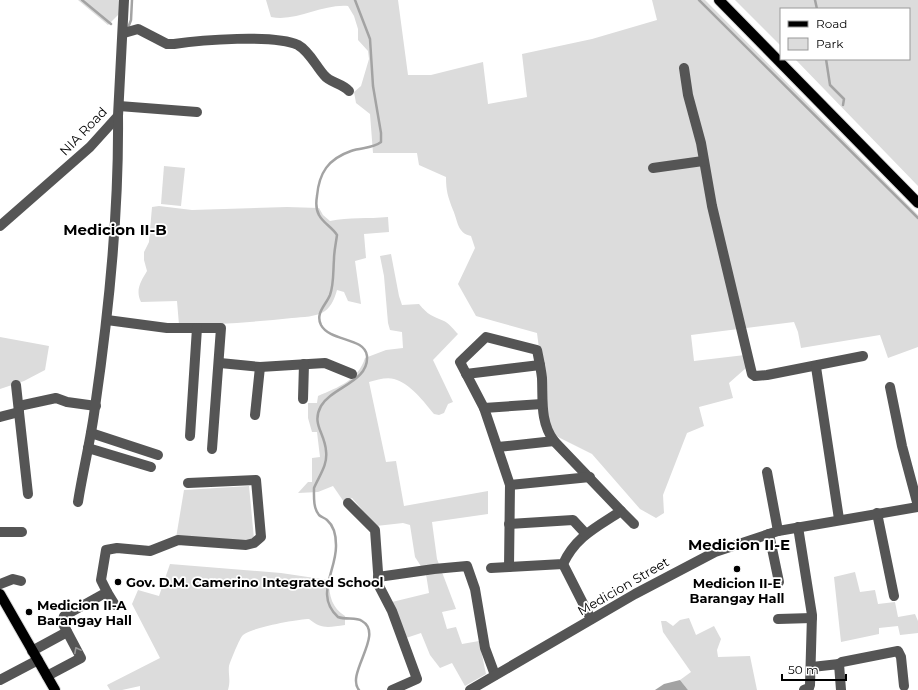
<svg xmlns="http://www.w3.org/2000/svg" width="918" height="690" font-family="Montserrat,sans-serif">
<rect width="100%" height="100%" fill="#fff"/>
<g fill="#dcdcdc">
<polygon points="78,0 120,0 119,14 108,25"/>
<path d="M266,0h132l10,75h23l52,-13 5,42 39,-7 -5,-43 70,-15 65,-19 -5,-20h53l213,215v132l-30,11 -8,-23 -79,13 -3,-16 -4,-10 -103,13 3,26 51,-6 1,13 -17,15 4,15 -34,9 5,19 -17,7 -24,62 1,18 -8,5 -16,-9 -48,-55 -42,-21 -13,-100 -61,-17 -18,-32 17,-36 -4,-12c-14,-3 -13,-15 -18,-26 -5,-13 -7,-19 -7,-33l-27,-12 -2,-12h-44l-3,-39 -14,-11 -2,-11 7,-6 8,-27 -1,-8 -10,-11v-11l-4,-13 -6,-10c-27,-2 -51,16 -77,11z"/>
<polygon points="735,0 918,0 918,186 795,59 909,59 909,9 781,9 781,46"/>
<polygon points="164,166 185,168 181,206 161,204"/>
<path d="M159,206l33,4 95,-3 32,1 4,7 7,6c19,-4 38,-2 58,-4l1,15 -25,2 2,24 -11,3 6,43 -13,-3 -4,-9 -7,-2c-2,7 -5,16 -12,21 -8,6 -23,6 -33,7 -38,4 -75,7 -113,7l-2,-24 -36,1c-6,-12 0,-21 6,-31l-3,-11v-8l5,-10 3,-35z"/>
<path d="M391,254l8,42 3,9 17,-1c9,11 13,12 25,17 6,3 10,9 14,13l-25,26 20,42 -5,2 -4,9 -5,2 -5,-1c-10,-12 -24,-31 -40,-35 -8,-2 -17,1 -25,3l17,80 10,-1 8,45 84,-15v23l-56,8 5,37 19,50 -14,3 5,17 9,-2 6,17 17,-3 7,33 -21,12 -13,-23 -12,5 -10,-13 -9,-22 -15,5 -14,-36 37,-9 -3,-19 -11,-17 -5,-32 -7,-2 -27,3 -24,-28 -8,4 -11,-16 -15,6 -20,1 10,-11h4v-24l8,-1 -3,-25h-5l-4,-14v-15h9l1,-7c21,-9 40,-16 47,-38l21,-8 17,-2 -1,-16 -12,-2 -2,-7 -4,-47 -4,-20z"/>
<polygon points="0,337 49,346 45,370 24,381 0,389"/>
<polygon points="249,486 254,539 242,546 176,538 184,490"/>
<path d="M170,564l111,9 47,7 1,1c0,15 3,27 16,35v9c-16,2 -23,5 -36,-6 -11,0 -59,9 -66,16 -3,2 -13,27 -14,31 -1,8 2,14 -1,24h-88v-4l-18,4h-12l-3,-5 53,-27 -28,-54 6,-14 21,6z"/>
<polygon points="855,572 860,592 875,590 878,604 895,602 898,617 915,614 918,621 918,633 900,635 898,626 879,628 879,634 841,642 834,577"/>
<polygon points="689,618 696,635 714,626 721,639 717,650 718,657 750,656 757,690 688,690 680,680 691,672 663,632 661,621 666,621 673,626 680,620"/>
</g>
<polygon fill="#a3a3a3" points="680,680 688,690 655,690 664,684"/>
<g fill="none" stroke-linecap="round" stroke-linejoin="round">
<g stroke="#a3a3a3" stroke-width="2.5">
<polyline points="82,0 111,24"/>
<path d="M355,0l15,39 3,47 8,47v9c-9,7 -19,5 -30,9 -23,8 -32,22 -34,45 -1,6 -1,14 2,19 4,8 13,12 18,20 -1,8 -3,16 -3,24 -1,12 0,25 -4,36 -4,10 -15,18 -9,30 9,17 44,12 46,31 2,26 -35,31 -46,50 -10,18 4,27 5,45 2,14 -7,25 -12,37 0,8 -1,20 5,27 2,2 6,3 8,5 7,6 9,16 9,25 1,25 -22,50 2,72 8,3 18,0 24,4 23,13 -17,53 -3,69"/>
<polyline points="699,0 918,218"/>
<polyline points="815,0 817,9"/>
<polyline points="128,28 131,20 132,0"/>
<polyline points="826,59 830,85 844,99 843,105"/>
</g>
<g stroke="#dbdbdb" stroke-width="12">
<g id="major">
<polyline points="719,0 918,203"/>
<polyline points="0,594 55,690"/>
</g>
</g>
<g stroke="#555" stroke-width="10">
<path d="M124,33l14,-4 29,15h7c26,-4 101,-10 124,1 11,6 18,21 26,30 6,8 18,8 25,16"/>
<polyline points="684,68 688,95 701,143 712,206 752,374 755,376 767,375 863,356"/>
<polyline points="119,106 197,112"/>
<polyline points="653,168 703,161"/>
<polyline points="0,226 90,147 118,116 124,0"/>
<polyline points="107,320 167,328 221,328 212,449"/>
<path d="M486,337l51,13c2,10 4,19 5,28 1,23 -2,44 12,63l67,70c-24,16 -45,25 -58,53l-54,3 1,-82 -26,-77 -24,-46z"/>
<polyline points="220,363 260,367 325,363 352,374"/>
<polyline points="816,367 839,519"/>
<polyline points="466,374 540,365"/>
<polyline points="16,385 28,494"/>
<polyline points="890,387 902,446 918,506"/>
<polyline points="303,399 304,364"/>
<polyline points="19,406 56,398 67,402 96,406"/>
<polyline points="484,408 542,404"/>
<polyline points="255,415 260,367"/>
<polyline points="0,417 19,412"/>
<polyline points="91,433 158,455"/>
<polyline points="190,436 197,328"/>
<polyline points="498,447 554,441"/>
<polyline points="88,448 151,467"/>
<polyline points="767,472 778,531"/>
<polyline points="510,485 590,477"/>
<path d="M78,502c5,-32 13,-63 17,-95 14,-96 24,-194 23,-291"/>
<polyline points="348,503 375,530 379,586 392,611 417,679 392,690"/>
<polyline points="621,511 634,524"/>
<polyline points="877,513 894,596"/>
<polyline points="509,524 573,520 586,534"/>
<polyline points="798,527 812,615 810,685 809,688 804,690"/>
<polyline points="0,532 22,532"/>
<polyline points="769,534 779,582"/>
<polyline points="563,564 591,619"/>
<polyline points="491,568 509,567"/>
<polyline points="378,577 434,569 467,566 475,589 485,648 495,675"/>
<polyline points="0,584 13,579 21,581"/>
<polyline points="107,592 115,605"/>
<polyline points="778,619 812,618"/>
<polyline points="32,651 67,632"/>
<polyline points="839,664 842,662 898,651 901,657 904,686"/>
<polyline points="812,667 839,664 841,690"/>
<polyline points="47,676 81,658 62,622 64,616 107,592 101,580 106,550 117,548 150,551 178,540 246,545 254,543 261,537 256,480 188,483"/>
<polyline points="0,680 38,660"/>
<polyline points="470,690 635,594 715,552 778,531 918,507"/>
</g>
<use href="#major" stroke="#000" stroke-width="10"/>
</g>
<defs><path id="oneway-chevron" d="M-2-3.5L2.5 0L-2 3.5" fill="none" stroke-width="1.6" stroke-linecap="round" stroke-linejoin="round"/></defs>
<use stroke="#999" href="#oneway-chevron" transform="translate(77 650) rotate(-118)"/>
<g fill="#000" stroke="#fff" stroke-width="1.5">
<circle cx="737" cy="569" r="4"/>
<circle cx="118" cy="582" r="4"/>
<circle cx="29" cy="612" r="4"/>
</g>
<g text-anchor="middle" stroke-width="3.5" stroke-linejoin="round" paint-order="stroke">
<g font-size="13" fill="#000" stroke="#fff">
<text transform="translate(83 131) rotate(-46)" y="5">NIA Road</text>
<text transform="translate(623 586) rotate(-30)" y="5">Medicion Street</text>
</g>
<g font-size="13" font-weight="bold" fill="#000" stroke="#fff" text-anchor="start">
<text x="126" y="587">Gov. D.M. Camerino Integrated School</text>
<text x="737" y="588" text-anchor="middle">Medicion II-E<tspan x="737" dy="15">Barangay Hall</tspan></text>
<text x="37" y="610">Medicion II-A<tspan x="37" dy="15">Barangay Hall</tspan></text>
</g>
<g font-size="15" font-weight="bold" fill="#000" stroke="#fff">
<text x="115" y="235">Medicion II-B</text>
<text x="739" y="550">Medicion II-E</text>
</g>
</g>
<rect x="780" y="8" width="130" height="52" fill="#ffffff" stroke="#999999"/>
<rect x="788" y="21" width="20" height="6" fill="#000000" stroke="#999999"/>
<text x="816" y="28" font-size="12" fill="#000000">Road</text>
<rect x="788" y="38" width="20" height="12" fill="#dcdcdc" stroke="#999999"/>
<text x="816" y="48" font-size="12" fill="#000000">Park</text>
<path d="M782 674v6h64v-6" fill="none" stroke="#000000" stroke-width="2"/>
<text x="788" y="674" font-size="12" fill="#000000" stroke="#ffffff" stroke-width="3" paint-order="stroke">50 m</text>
</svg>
